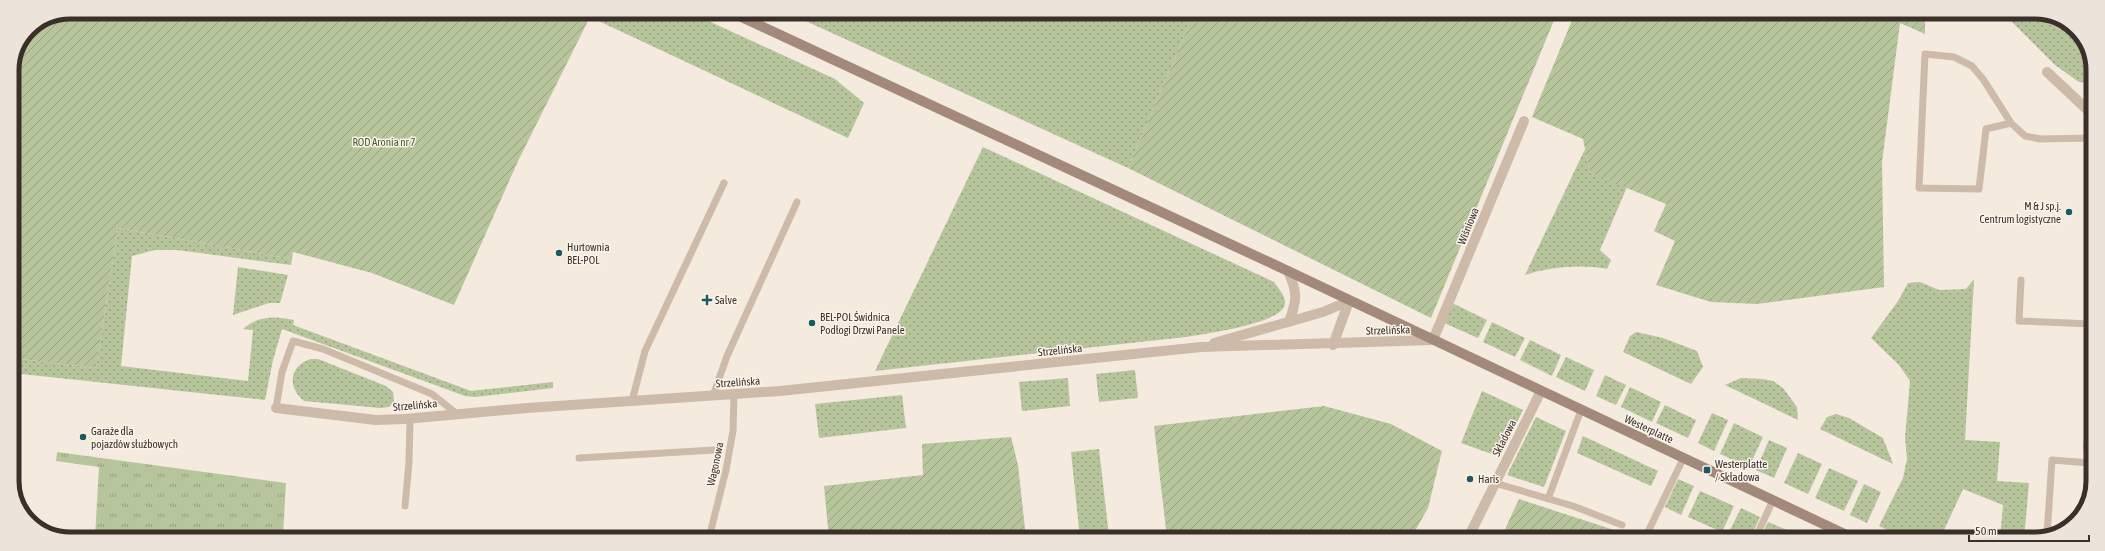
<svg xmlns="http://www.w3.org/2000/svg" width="2105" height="551" font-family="'Asap Condensed',sans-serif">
<defs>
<pattern id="grass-dots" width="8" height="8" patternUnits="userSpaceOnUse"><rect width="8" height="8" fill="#b7c59c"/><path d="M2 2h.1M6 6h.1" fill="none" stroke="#96a07f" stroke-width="1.8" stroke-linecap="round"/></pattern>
<pattern id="park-tufts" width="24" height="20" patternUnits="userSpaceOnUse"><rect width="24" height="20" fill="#b7c59c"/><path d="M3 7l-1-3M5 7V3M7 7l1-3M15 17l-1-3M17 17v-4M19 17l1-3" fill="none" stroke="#96a07f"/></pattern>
<pattern id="garden-furrows" width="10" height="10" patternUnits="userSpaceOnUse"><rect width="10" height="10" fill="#b7c59c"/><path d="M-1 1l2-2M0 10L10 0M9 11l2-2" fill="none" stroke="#96a07f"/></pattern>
</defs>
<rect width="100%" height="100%" fill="#f4eade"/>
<g fill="url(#grass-dots)">
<polygon points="592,13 691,13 835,79 864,103 848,138 590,17"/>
<polygon points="788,13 1194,13 1128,168"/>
<polygon points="2004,14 2050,14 2079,32 2093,66 2093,83 2079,82 2055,65"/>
<path d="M983,147l291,135c4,6 12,14 11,22 -3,20 -81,30 -99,33l-311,34z"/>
<path d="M1585,149l5,24 37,14 -27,63 11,10 -4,9c-27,-5 -57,-2 -82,6z"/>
<path d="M118,228l174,31 -1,6 -114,-15h-22l-23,6 -11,110 127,15 5,-51 -10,-1c16,-14 32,-13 51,-9l-1,5 178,66 82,-9v6l-78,9 -10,-1 -183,-67 -9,31 -8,40 -253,-27v-15l84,10z"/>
<polygon points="238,267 288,275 280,303 269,303 233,315"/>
<polygon points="1974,279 1965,440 2000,442 1997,481 2029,483 2024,539 2000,539 2003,505 1963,489 1940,539 1906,539 1879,526 1903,478 1907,459 1905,437 1910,381 1899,365 1871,338 1898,301 1908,283 1920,282 1939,290 1966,289"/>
<polygon points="1452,303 1487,320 1478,338 1444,323"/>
<polygon points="1492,322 1525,338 1515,357 1483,342"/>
<polygon points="1636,332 1663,338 1697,351 1703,367 1691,384 1623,352 1630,336"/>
<polygon points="1530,340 1561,355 1552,376 1520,360"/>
<polygon points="1566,357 1594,370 1585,391 1556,377"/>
<path d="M311,359h7l68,27 7,6 1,9 -5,6 -9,1 -76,-7c-17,-14 -15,-35 7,-42z"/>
<polygon points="1135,370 1138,398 1099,402 1096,374"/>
<polygon points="1605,375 1626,385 1616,405 1596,396"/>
<polygon points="1068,378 1070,406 1022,411 1019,382"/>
<polygon points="1741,378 1763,379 1773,381 1783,388 1797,407 1798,420 1725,385"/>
<polygon points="1630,387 1661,402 1652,422 1621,407"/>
<polygon points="1482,391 1523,410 1500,457 1461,443"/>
<polygon points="902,395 906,428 819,438 815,404"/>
<polygon points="1665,405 1696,420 1688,438 1656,423"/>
<polygon points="1712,413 1728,420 1714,451 1698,443"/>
<polygon points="1836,414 1849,418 1883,438 1893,464 1820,429 1827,417"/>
<polygon points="1536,417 1566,431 1544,487 1507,475"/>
<polygon points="1734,423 1763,437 1749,467 1720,454"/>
<polygon points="1583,436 1658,471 1651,486 1577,453"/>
<polygon points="1769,440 1787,448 1774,478 1756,470"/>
<polygon points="1099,449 1109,536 1080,538 1071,452"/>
<polygon points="1798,453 1822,464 1808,494 1784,483"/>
<polygon points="1829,468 1858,481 1844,511 1815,498"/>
<polygon points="1678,479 1694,486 1681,515 1665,507"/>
<polygon points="1864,484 1881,492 1867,523 1850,515"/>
<polygon points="1700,491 1734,506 1722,532 1688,517"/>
<polygon points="1741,508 1760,517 1750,539 1732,539 1727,536"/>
<polygon points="1768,522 1787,530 1784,539 1760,539"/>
</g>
<polygon fill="url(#park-tufts)" points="57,452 286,483 283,535 287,537 95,537 99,467 56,461"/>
<g fill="url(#garden-furrows)">
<polygon points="70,12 592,13 518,161 454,305 372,273 293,252 292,259 118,228 96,368 12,358 12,70 29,29"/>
<polygon points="1194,13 1557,13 1431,318 1128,168"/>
<polygon points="1575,13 1925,14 1925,34 1900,23 1882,162 1884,287 1757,304 1711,302 1656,285 1675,241 1654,231 1666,204 1590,173 1583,139 1532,117"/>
<polygon points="1324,406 1391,424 1442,451 1428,508 1411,538 1167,538 1154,426"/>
<polygon points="1011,437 1018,465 1026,538 829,538 824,486 923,475 922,444"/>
<polygon points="1519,499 1614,530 1630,539 1501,538"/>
</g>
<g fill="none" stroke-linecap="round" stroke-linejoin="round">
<g stroke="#cebaa8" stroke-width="7">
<polyline points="2011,123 1986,129 1979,189 1919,188 1925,54 1954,57 1972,66 1983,79 2011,123 2025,136 2040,139 2093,138"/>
<polyline points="2021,280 2019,321 2092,324"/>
<polyline points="713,396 727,356 797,202"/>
<polyline points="632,401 645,351 724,183"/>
<polyline points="276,408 282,372 293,341 323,349 432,394 457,414"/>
<polyline points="579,458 714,450"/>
<polyline points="1495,483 1573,506 1622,525"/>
<polyline points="1548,499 1581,410"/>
<polyline points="405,506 409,462 410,419"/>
<polyline points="2047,535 2052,460 2090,463"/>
<polyline points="709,538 726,470 733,431 734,394"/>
<polyline points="1647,539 1645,538 1683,459"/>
<polyline points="1755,539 1773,500"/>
</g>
<g stroke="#cebaa8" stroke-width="10">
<polyline points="2047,72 2093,115"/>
<path d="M1288,271c10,22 9,29 1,51"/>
<polyline points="1214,343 1323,312 1349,301"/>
<polyline points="1333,345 1349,301"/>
<polyline points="276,408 376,420 405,419 527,408 780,391 1201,347 1433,340 1524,121"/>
<polyline points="2091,465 2088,448 2091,410"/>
<polyline points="1468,538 1541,391"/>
</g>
<polyline stroke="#a28979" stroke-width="10" points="733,13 1288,271 1855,539"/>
</g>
<g fill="#1a5a60" stroke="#fbf4eb" stroke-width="1.5">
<circle cx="2069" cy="212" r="4"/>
<circle cx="559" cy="253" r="4"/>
<path d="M705 294h4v4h4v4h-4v4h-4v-4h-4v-4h4z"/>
<circle cx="812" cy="323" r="4"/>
<circle cx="83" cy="437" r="4"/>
<rect x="1703" y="466" width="8" height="8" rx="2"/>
<circle cx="1470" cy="479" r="4"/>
</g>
<g text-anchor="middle" stroke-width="3" stroke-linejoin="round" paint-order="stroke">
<g font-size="11" fill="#485b2a" stroke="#fbf4eb">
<text x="384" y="146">ROD Aronia nr 7</text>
</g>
<g font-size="11" fill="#3a2f29" stroke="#fbf4eb" text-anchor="start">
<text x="2061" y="210" text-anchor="end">M &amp; J sp.j.<tspan x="2061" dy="13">Centrum logistyczne</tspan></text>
<text x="567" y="251">Hurtownia<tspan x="567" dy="13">BEL-POL</tspan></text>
<text x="715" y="304">Salve</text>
<text x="820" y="321">BEL-POL Świdnica<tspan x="820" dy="13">Podłogi Drzwi Panele</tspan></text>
<text x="91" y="435">Garaże dla<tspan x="91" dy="13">pojazdów służbowych</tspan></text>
<text x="1715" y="468">Westerplatte<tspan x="1715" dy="13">/ Składowa</tspan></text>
<text x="1478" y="483">Haris</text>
</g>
<g font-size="11" fill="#3a2f29" stroke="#fbf4eb">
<text transform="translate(1468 226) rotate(-68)" y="4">Wiśniowa</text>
<text transform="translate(1388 330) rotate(-2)" y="4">Strzelińska</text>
<text transform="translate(1060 350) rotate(-6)" y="4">Strzelińska</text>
<text transform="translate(738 382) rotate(-4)" y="4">Strzelińska</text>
<text transform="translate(415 405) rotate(-5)" y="4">Strzelińska</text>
<text transform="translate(1649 429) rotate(25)" y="4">Westerplatte</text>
<text transform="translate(1504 438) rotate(-63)" y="4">Składowa</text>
<text transform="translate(715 464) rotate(-78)" y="4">Wagonowa</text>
</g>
</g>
<path d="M0 0H2105V551H0ZM70 19H2035A51 51 0 0 1 2086 70V481A51 51 0 0 1 2035 532H70A51 51 0 0 1 19 481V70A51 51 0 0 1 70 19Z" fill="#ece4db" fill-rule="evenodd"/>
<path fill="none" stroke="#3a2f29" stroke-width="5" d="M70 19H2035A51 51 0 0 1 2086 70V481A51 51 0 0 1 2035 532H70A51 51 0 0 1 19 481V70A51 51 0 0 1 70 19Z"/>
<path d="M1969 535v6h120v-6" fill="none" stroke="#3a2f29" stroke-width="2"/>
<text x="1975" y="535" font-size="12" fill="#3a2f29" stroke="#fbf4eb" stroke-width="3" paint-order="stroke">50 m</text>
</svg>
